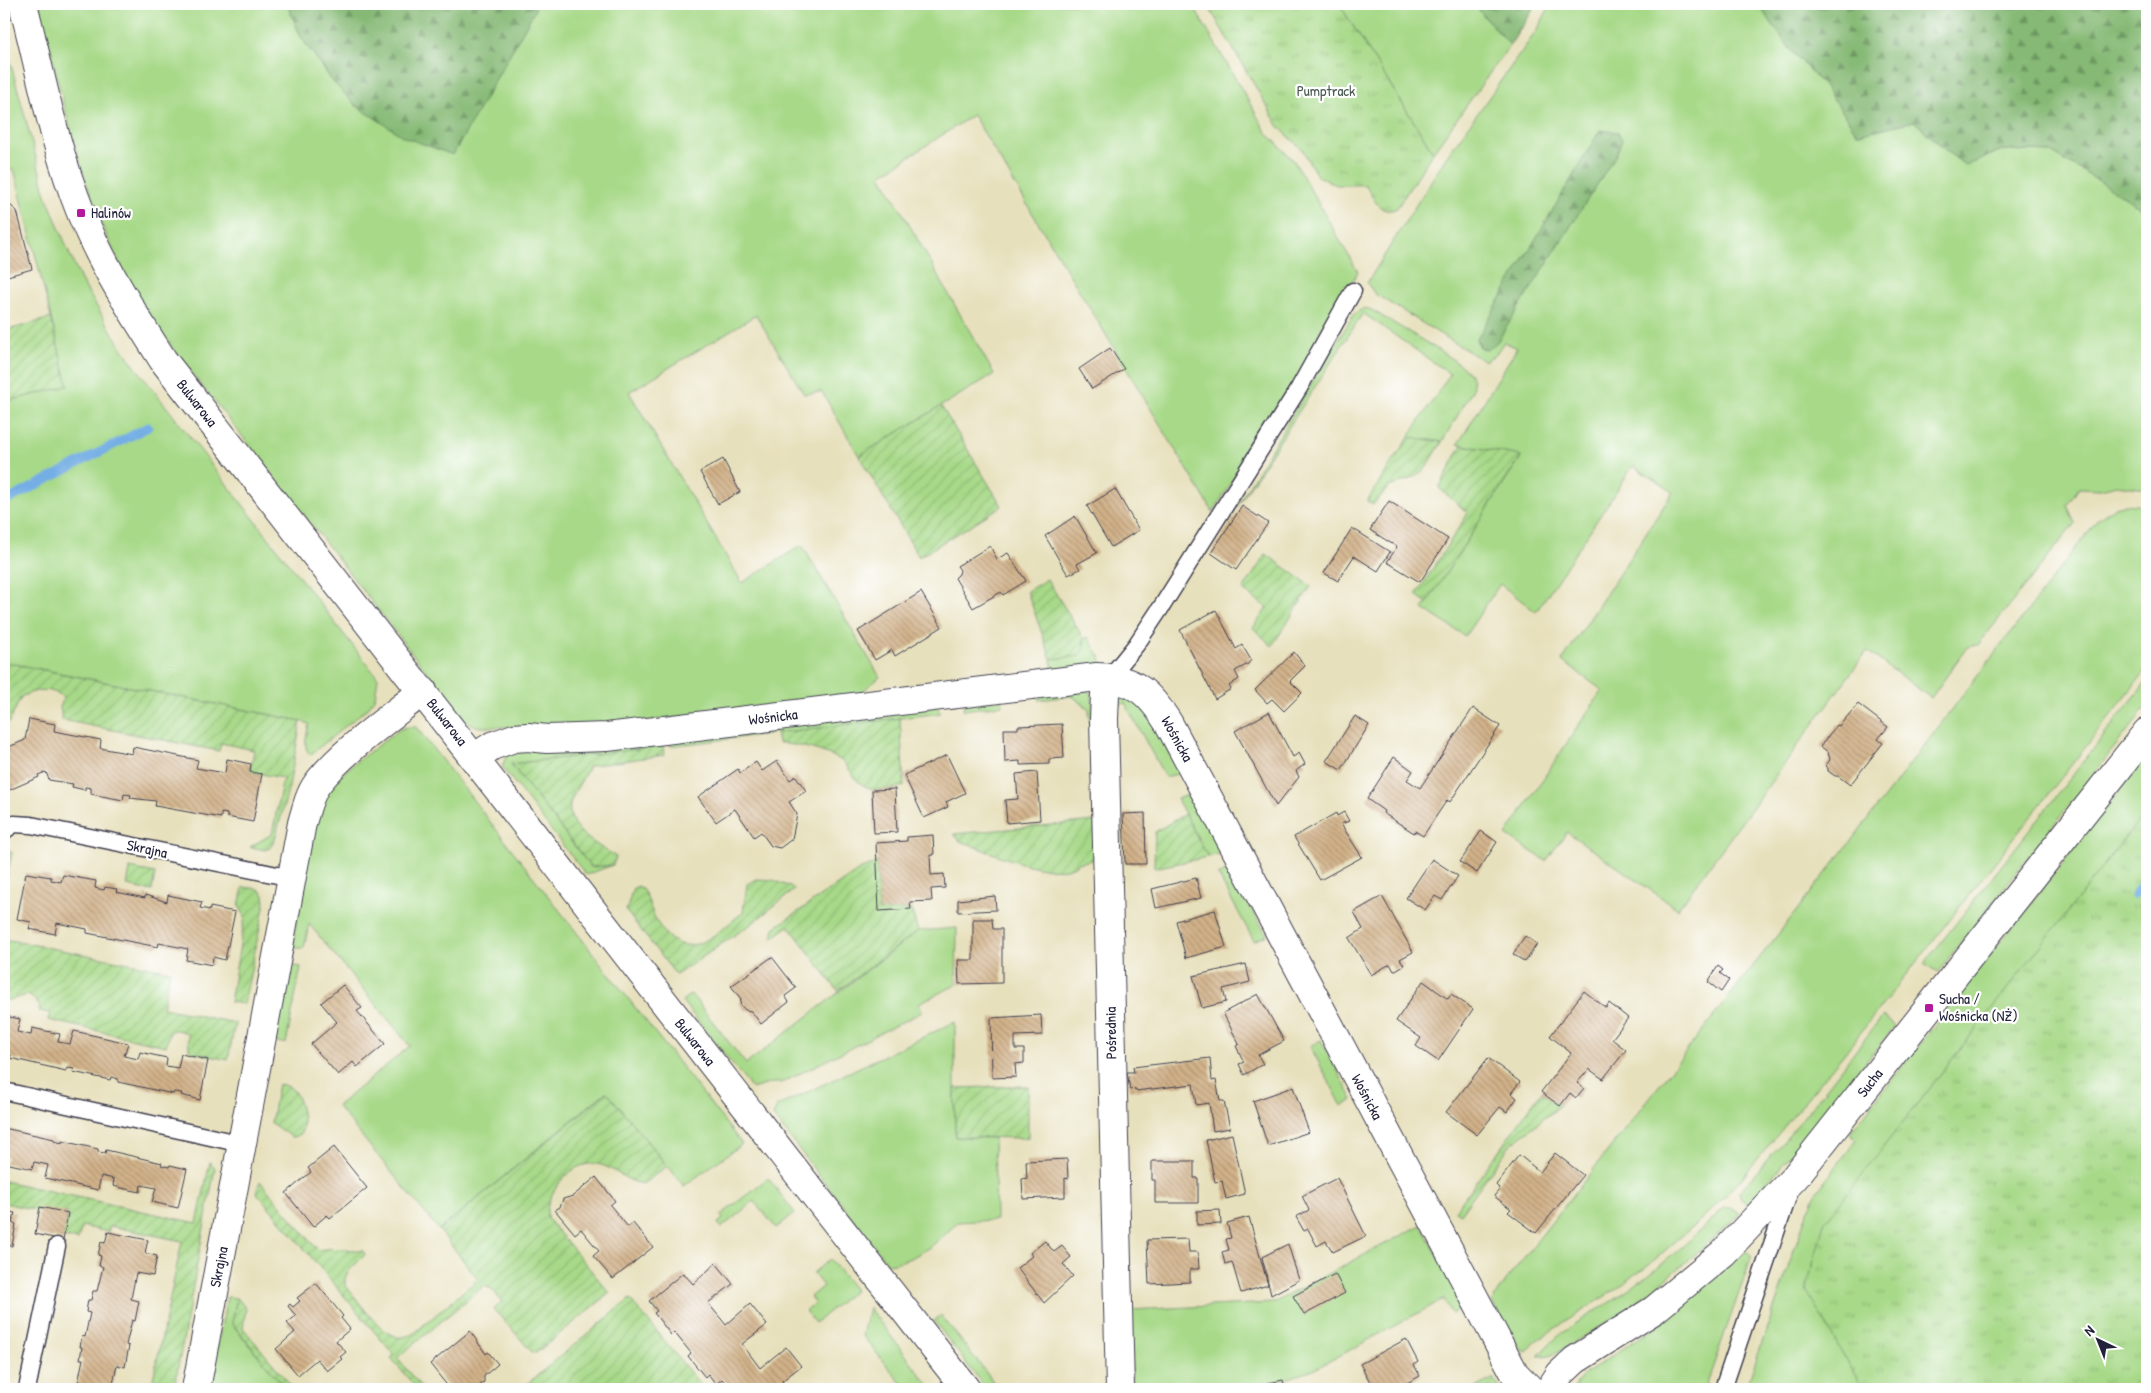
<svg xmlns="http://www.w3.org/2000/svg" width="2151" height="1393" font-family="'Patrick Hand',sans-serif">
<defs>
<pattern id="forest-firs" width="22" height="20" patternUnits="userSpaceOnUse" patternTransform="scale(1.25)"><rect width="22" height="20" fill="#85b974"/><path d="M5 1l3.5 6h-7zM16 11l3.5 6h-7z" fill="#6c9660"/></pattern>
<pattern id="park-tufts" width="24" height="20" patternUnits="userSpaceOnUse" patternTransform="scale(1.25)"><rect width="24" height="20" fill="#a7d988"/><path d="M3 7l-1-3M5 7V3M7 7l1-3M15 17l-1-3M17 17v-4M19 17l1-3" fill="none" stroke="#8fba76"/></pattern>
<pattern id="garden-furrows" width="10" height="10" patternUnits="userSpaceOnUse" patternTransform="scale(1.25)"><rect width="10" height="10" fill="#a7d988"/><path d="M-1 1l2-2M0 10L10 0M9 11l2-2" fill="none" stroke="#8fba76"/></pattern>
<pattern id="building-back-hatch" width="6" height="6" patternUnits="userSpaceOnUse" patternTransform="scale(1.25)"><rect width="6" height="6" fill="#d2b289"/><path d="M-1 5l2 2M0 0l6 6M5-1l2 2" fill="none" stroke="#aa9071"/></pattern>
</defs>
<rect width="100%" height="100%" fill="#fff"/>
<filter id="ink" filterUnits="userSpaceOnUse"><feTurbulence type="fractalNoise" baseFrequency=".02" numOctaves="2"/><feDisplacementMap in="SourceGraphic" scale="10" xChannelSelector="R" yChannelSelector="G"/><feConvolveMatrix kernelMatrix="1 2 1 2 8 2 1 2 1" color-interpolation-filters="sRGB"/></filter>
<filter id="wash" filterUnits="userSpaceOnUse"><feTurbulence type="fractalNoise" baseFrequency=".0096" numOctaves="4" result="noise"/><feDisplacementMap in="SourceGraphic" scale="20" xChannelSelector="R" yChannelSelector="G"/><feGaussianBlur stdDeviation="1.12" result="paint"/><feColorMatrix in="noise" values="0 0 0 0 0 0 0 0 0 0 0 0 0 0 0 0 0 1.4 0 .05"/><feComposite in="paint" operator="in"/></filter>
<g filter="url(#wash)">
<rect width="100%" height="100%" fill="#e7e0bc"/>
<g fill="#a7d988" stroke="#647e62">
<path d="M39,4h248l14,33 32,45 182,-38 21,-40h656l75,129 27,28 64,111 -10,15 -2,-2 -28,50 -13,30 -92,147 -240,-397 -92,60 113,199 -135,82 -37,-64 -18,2 -48,-79 -127,77 113,191 60,-38 78,132 -24,20 -263,30h-114l-14,-6c-72,-92 -143,-183 -215,-275 -48,-61 -103,-123 -136,-194 -37,-78 -54,-165 -75,-248z"/>
<polygon points="1339,4 1473,4 1510,45 1433,152"/>
<polygon points="1551,4 1748,4 1761,8 1790,49 1826,88 1858,134 1914,121 1944,149 1966,166 2002,150 2051,152 2147,211 2147,489 2116,485 2101,489 2079,488 2067,505 2075,523 1978,645 1967,647 1931,698 1867,651 1678,909 1567,832 1546,861 1506,835 1602,690 1562,661 1673,492 1633,466 1536,612 1500,584 1465,636 1423,609 1521,457 1458,444 1517,348 1504,342 1495,355 1484,361 1375,294 1367,283 1445,159 1537,30"/>
<path d="M4,38l42,157 24,60 11,25 38,64 18,25 241,309 -3,19 -6,10 -59,48c-8,-9 -3,-20 -1,-31l-8,-3 -297,-59v-260l64,-16 -54,-217 -10,3z"/>
<path d="M1364,308l8,2c18,12 91,51 99,66 3,5 2,10 1,15l-30,51 -33,-5 41,-63 -87,-61 -138,212 129,-211z"/>
<polygon points="2125,504 2147,506 2147,669 1843,1055 1738,1183 1706,1215 1653,1261 1618,1288 1537,1340 1527,1352 1521,1349 1492,1302 1500,1288 1838,858 2098,519 2115,507"/>
<polygon points="1088,637 1101,658 1101,665 1053,670 1051,659 1079,656 1084,647 1084,639"/>
<polygon points="2147,681 2147,706 1937,973 1924,964"/>
<polygon points="1121,688 1140,699 1181,773 1165,777 1125,703 1117,706 1115,696"/>
<polygon points="1084,690 1092,693 1097,802 1092,804 1089,709 1072,696 1038,700 1040,694"/>
<polygon points="1002,699 1003,705 963,710 965,703"/>
<polygon points="937,706 941,713 670,746 670,740"/>
<path d="M408,727h8l326,417 -58,42 -78,-94 -167,138 -102,-124 73,-60 -101,-122 -5,24h-12c6,-32 19,-139 37,-160 20,-24 47,-40 71,-59z"/>
<polygon points="662,741 663,746 511,764 591,867 613,865 586,875 502,767 507,754 515,749"/>
<polygon points="2147,756 2147,1389 1746,1389 1807,1213 1817,1192 1857,1139 1850,1133"/>
<polygon points="1192,793 1223,853 1208,857 1177,799"/>
<polygon points="1228,870 1267,935 1254,941 1218,875"/>
<polygon points="957,928 956,985 919,1003 922,1012 781,1083 772,1083 752,1089 682,1001 691,994 746,1064 918,931"/>
<polygon points="289,965 301,967 286,1044 274,1041"/>
<polygon points="1883,1016 1895,1026 1811,1131 1748,1205 1741,1199 1739,1192 1790,1134"/>
<path d="M955,1022v115l39,1 2,82 -39,2c-17,20 -42,39 -69,42l-115,-148 4,-10 7,-3z"/>
<polygon points="1321,1040 1353,1100 1342,1106 1310,1046"/>
<polygon points="768,1178 795,1213 776,1228 754,1201 721,1228 718,1223 723,1219 721,1215"/>
<path d="M1724,1208h8l8,6c-51,47 -103,93 -164,127 -11,7 -24,16 -38,15 25,-30 62,-45 93,-68 33,-24 64,-52 93,-80z"/>
<polygon points="1421,1225 1465,1306 1452,1314 1444,1299 1313,1370 1283,1380 1233,1389 1132,1389 1129,1310 1273,1303"/>
<polygon points="1746,1251 1751,1255 1751,1259 1705,1389 1573,1389 1585,1374 1661,1323"/>
<polygon points="830,1259 855,1290 815,1323 805,1311 815,1303 810,1297 823,1286 813,1273"/>
<polygon points="227,1297 237,1298 232,1324 286,1389 209,1389"/>
<polygon points="869,1308 932,1389 906,1389 862,1335"/>
<polygon points="941,1315 999,1389 986,1389 934,1321"/>
</g>
<g fill="url(#forest-firs)" stroke="#546e58">
<polygon points="287,4 536,4 535,10 453,155 404,137 355,105 333,82 301,37"/>
<polygon points="1473,4 1537,4 1510,45"/>
<polygon points="1748,4 2147,4 2147,211 2051,152 2002,150 1966,166 1944,149 1914,121 1858,134 1826,88 1790,49 1761,8"/>
<polygon points="1600,130 1618,132 1622,140 1616,155 1497,342 1487,350 1480,347 1476,340"/>
</g>
<g fill="url(#park-tufts)" stroke="#647e62">
<path d="M1207,4h132l94,148 -36,56c-18,9 -24,-11 -31,-23h-29l-20,-9 -15,-27 -23,-22z"/>
<polygon points="2147,810 2147,1389 1863,1389 1806,1290 1824,1223"/>
</g>
<g fill="url(#garden-furrows)" stroke="#647e62">
<polygon points="51,318 68,386 4,402 4,331"/>
<polygon points="941,406 1002,506 919,557 859,456"/>
<polygon points="1409,437 1442,442 1427,467 1415,477 1389,487 1373,505 1367,501"/>
<polygon points="1462,445 1521,456 1427,603 1416,595 1468,513 1439,488"/>
<polygon points="1266,554 1311,586 1272,646 1253,628 1267,608 1243,590"/>
<polygon points="1047,579 1084,639 1083,651 1079,656 1051,659 1027,591"/>
<path d="M4,662l297,59 -12,66 -14,52 -5,9 -5,2 -15,-3 22,-13 11,-56 -33,-6 4,-22 -33,-7 -2,8 -157,-31 -2,-13 3,-7 -1,-4c-14,-9 -27,-6 -41,1l-12,26 -5,2z"/>
<path d="M900,718l4,68c-17,5 -38,7 -50,-9 -4,-6 -7,-12 -12,-16 -18,-11 -43,-16 -64,-18l-2,-10z"/>
<path d="M663,746l1,9 -75,11c-4,9 -18,31 -19,38 -4,27 29,41 46,53l-3,8 -22,2 -80,-103z"/>
<polygon points="1185,814 1208,857 1154,868 1155,832"/>
<path d="M1095,821l1,36 -4,3 -14,3c-16,21 -96,-14 -118,-22l-6,-7z"/>
<polygon points="5,851 12,852 4,894"/>
<polygon points="877,862 879,911 911,909 918,931 838,991 789,926 772,938 774,928 859,870"/>
<polygon points="130,868 155,873 152,891 127,886"/>
<path d="M757,879l16,1 22,9 -41,33 -78,53 -50,-64 7,-23 6,-2c9,8 10,19 15,30 26,53 57,23 89,-4l4,-28z"/>
<polygon points="243,887 259,889 264,895 265,902 244,1004 230,1002 245,916 239,906"/>
<path d="M4,939l166,32 -7,37 72,15 -7,37 -36,-8 -3,-3 -1,-15c-6,-3 -12,-6 -18,-2l-4,14 -118,-26 2,-7 -11,-2 1,-4 -5,-7 -7,-5 -24,6z"/>
<path d="M278,1084c6,1 11,2 15,6 7,7 15,39 6,45 -2,1 -6,2 -8,2l-20,-14z"/>
<polygon points="1028,1086 1028,1138 955,1137 955,1088"/>
<path d="M607,1092l60,74 -24,18c-26,-4 -36,-29 -65,-17 -7,4 -13,8 -18,15 -8,12 -14,20 -13,36l63,75 -74,60 -4,-1 -32,-36 -7,-6 9,-8 -10,-13 -8,-3 -87,72 26,31h-6l-26,-31 3,-3 -137,-162 3,-12 58,69c16,-3 29,-1 45,1l2,3c-7,11 -24,17 -19,32 12,14 33,46 51,51 5,1 11,-1 16,-3l65,-55 -39,-49z"/>
<polygon points="1541,1092 1560,1106 1511,1144 1460,1214 1455,1211"/>
<polygon points="210,1162 215,1168 174,1389 151,1389 182,1241 110,1226 108,1232 82,1226 78,1240 63,1237 68,1213 40,1211 4,1203 4,1181 197,1223"/>
<polygon points="237,1298 246,1308 243,1328 294,1389 286,1389 232,1323"/>
<polygon points="630,1299 704,1389 521,1389"/>
<polygon points="1494,1378 1500,1389 1474,1389"/>
</g>
<g fill="none" stroke-linecap="round" stroke-linejoin="round">
<g stroke="#74aee5" stroke-width="9">
<polyline points="4,502 148,427"/>
<polyline points="2134,895 2147,878"/>
</g>
</g>
<g id="blocks">
<g fill="url(#building-back-hatch)">
<polygon points="10,205 17,211 32,269 4,277 4,207"/>
<polygon points="1110,348 1124,369 1092,389 1079,369"/>
<polygon points="723,459 740,492 718,504 700,472"/>
<polygon points="1115,489 1139,530 1111,547 1087,506"/>
<polygon points="1389,501 1448,539 1420,582 1387,562 1397,547 1370,530"/>
<polygon points="1242,506 1268,523 1236,570 1211,553"/>
<polygon points="1075,516 1097,553 1077,564 1080,569 1068,575 1045,536"/>
<polygon points="1352,528 1390,552 1378,571 1354,556 1338,581 1324,573"/>
<polygon points="990,546 997,559 1008,553 1026,581 1003,595 1001,592 973,608 955,578 959,574 960,570 957,566"/>
<polygon points="921,592 942,627 895,656 892,650 875,660 858,631"/>
<polygon points="1216,610 1236,649 1242,645 1251,660 1248,664 1235,671 1239,679 1229,686 1231,689 1215,699 1180,630"/>
<polygon points="1294,652 1305,666 1290,681 1302,693 1284,711 1272,699 1267,703 1255,690"/>
<polygon points="1858,704 1888,727 1878,739 1883,743 1850,785 1838,776 1835,776 1828,771 1828,768 1825,766 1830,760 1828,752 1820,746 1837,725 1839,726"/>
<polygon points="1473,708 1500,726 1450,802 1447,800 1423,836 1415,831 1414,833 1383,813 1384,811 1367,799 1394,757 1413,771 1407,780 1420,788"/>
<polygon points="1269,712 1293,757 1299,753 1305,764 1296,771 1299,777 1276,806 1235,731"/>
<polygon points="1355,716 1369,725 1341,770 1326,761"/>
<polygon points="29,719 55,724 54,731 101,740 100,748 132,754 133,747 198,760 196,768 225,773 227,759 251,764 250,772 262,774 253,822 227,817 227,814 221,813 221,818 155,806 156,801 130,798 131,795 124,794 123,800 91,794 91,788 85,787 85,790 72,787 73,784 49,780 46,772 38,775 39,777 7,791 4,785 4,749 25,740"/>
<polygon points="1062,724 1064,758 1049,759 1049,764 1020,765 1020,761 1005,762 1004,729 1018,729 1018,726"/>
<polygon points="947,755 965,793 946,802 948,807 924,818 904,775"/>
<polygon points="777,761 790,780 796,776 806,791 789,802 797,814 792,839 780,848 771,846 761,832 754,837 735,809 716,822 698,797 738,769 740,773 756,762 762,771"/>
<polygon points="1037,772 1040,820 1007,823 1005,800 1018,799 1016,774"/>
<polygon points="895,789 897,832 874,833 872,790"/>
<polygon points="1344,812 1349,821 1341,824 1362,857 1320,880 1294,837 1336,813 1337,816"/>
<polygon points="1145,813 1146,864 1125,864 1123,814"/>
<polygon points="1481,831 1497,842 1477,873 1460,862"/>
<polygon points="933,835 934,855 930,855 931,875 944,874 945,888 931,889 932,901 910,902 911,909 879,911 876,843 907,841 907,837"/>
<polygon points="1432,859 1458,876 1442,900 1435,896 1425,910 1406,898"/>
<polygon points="26,873 51,877 51,880 61,882 63,875 96,881 95,888 104,890 105,887 117,889 116,892 145,898 145,895 167,902 168,895 202,902 200,908 210,910 210,907 235,912 225,960 213,957 212,965 186,960 188,949 159,943 158,947 87,933 87,929 57,923 55,934 29,929 31,922 17,919"/>
<polygon points="1196,878 1201,898 1156,908 1152,889"/>
<polygon points="995,896 996,910 958,912 958,900"/>
<polygon points="1382,896 1413,952 1400,959 1404,965 1394,971 1390,964 1371,975 1349,938 1363,929 1354,912"/>
<polygon points="1215,910 1226,947 1186,958 1176,921"/>
<polygon points="973,919 992,919 993,929 1002,929 1002,983 959,984 958,960 973,960"/>
<polygon points="1525,936 1537,944 1525,962 1513,954"/>
<polygon points="772,957 796,988 785,996 789,1002 761,1024 751,1011 745,1010 740,1004 741,999 731,986"/>
<polygon points="1246,964 1250,982 1223,989 1226,1002 1202,1008 1193,976"/>
<polygon points="1718,966 1723,970 1720,973 1729,980 1721,992 1708,982"/>
<polygon points="1423,981 1448,999 1451,994 1473,1009 1438,1061 1416,1046 1421,1038 1396,1021"/>
<polygon points="343,985 362,1008 357,1011 385,1044 357,1067 353,1062 338,1075 311,1044 337,1022 321,1003"/>
<polygon points="1584,991 1606,1008 1609,1003 1628,1018 1612,1039 1626,1050 1603,1079 1589,1069 1577,1083 1584,1088 1576,1098 1570,1093 1560,1106 1541,1092 1571,1053 1550,1036"/>
<polygon points="1258,994 1284,1041 1258,1055 1263,1064 1244,1075 1239,1064 1244,1062 1236,1046 1239,1044 1223,1013"/>
<polygon points="1041,1015 1042,1035 1015,1036 1015,1049 1024,1049 1024,1063 1015,1064 1016,1077 992,1078 991,1018"/>
<polygon points="4,1016 20,1019 17,1032 31,1035 32,1028 60,1034 58,1042 70,1044 74,1031 128,1043 124,1056 138,1059 140,1052 153,1055 167,1058 166,1066 178,1068 181,1054 208,1060 200,1100 181,1095 182,1093 174,1092 173,1094 118,1082 118,1079 111,1077 110,1080 73,1072 74,1069 67,1068 66,1071 10,1058 11,1055 4,1054"/>
<polygon points="1210,1058 1212,1081 1216,1080 1220,1101 1224,1101 1230,1128 1213,1131 1209,1103 1196,1105 1193,1084 1136,1091 1136,1089 1130,1090 1127,1072 1134,1072 1133,1067"/>
<polygon points="1488,1058 1520,1082 1511,1093 1517,1098 1507,1112 1500,1107 1477,1135 1446,1112"/>
<polygon points="1293,1087 1309,1132 1268,1146 1253,1101"/>
<polygon points="4,1128 54,1139 54,1141 62,1143 62,1141 98,1149 98,1152 105,1153 106,1150 162,1163 161,1165 169,1167 170,1165 187,1169 178,1208 152,1202 156,1188 141,1185 140,1192 126,1189 113,1186 114,1179 101,1176 98,1190 45,1178 48,1165 34,1162 32,1169 5,1163 7,1156 4,1155"/>
<polygon points="1232,1134 1245,1194 1226,1199 1222,1181 1215,1182 1206,1140"/>
<polygon points="334,1147 367,1188 330,1218 327,1215 313,1227 286,1193 311,1172 308,1168"/>
<polygon points="1555,1153 1583,1175 1536,1233 1508,1212 1511,1209 1494,1196 1500,1189 1496,1185 1519,1155 1540,1172"/>
<polygon points="1067,1159 1068,1179 1065,1178 1065,1197 1023,1199 1022,1179 1027,1178 1026,1161"/>
<polygon points="1152,1161 1194,1161 1194,1178 1198,1178 1198,1203 1155,1203 1155,1180 1152,1180"/>
<polygon points="596,1177 615,1201 610,1205 628,1227 633,1223 653,1247 613,1279 593,1256 599,1251 581,1229 575,1234 555,1210 560,1207 563,1199 573,1196"/>
<polygon points="1337,1178 1366,1236 1333,1252 1326,1241 1317,1246 1308,1229 1304,1231 1296,1217 1309,1210 1302,1196"/>
<polygon points="40,1207 68,1213 63,1240 35,1234"/>
<polygon points="1220,1210 1221,1224 1197,1225 1197,1211"/>
<polygon points="4,1211 15,1213 12,1223 16,1224 12,1246 7,1245 5,1256"/>
<polygon points="1249,1217 1268,1285 1241,1293 1232,1262 1225,1264 1222,1252 1229,1250 1226,1239 1231,1238 1227,1223"/>
<polygon points="108,1232 148,1240 145,1253 157,1256 153,1276 136,1273 131,1299 139,1301 135,1321 132,1320 126,1345 129,1346 125,1367 117,1365 112,1389 74,1389 75,1383 78,1383 83,1359 80,1359 82,1347 80,1347 82,1336 85,1337 90,1313 86,1312 88,1300 91,1300 93,1291 97,1291 103,1267 99,1266 101,1256 98,1255 101,1242 105,1243"/>
<polygon points="1188,1239 1189,1252 1198,1252 1199,1269 1190,1269 1190,1282 1149,1284 1147,1240"/>
<polygon points="1045,1241 1054,1252 1062,1246 1071,1257 1063,1264 1073,1276 1044,1303 1017,1268 1032,1256 1030,1253"/>
<polygon points="1288,1244 1299,1280 1271,1295 1262,1257"/>
<polygon points="716,1263 733,1284 708,1303 726,1325 750,1304 767,1325 742,1344 760,1368 786,1347 801,1366 782,1381 788,1389 730,1389 722,1379 716,1384 708,1374 705,1377 688,1356 691,1353 674,1332 671,1335 654,1313 657,1311 649,1301 683,1273 693,1284"/>
<polygon points="1335,1274 1345,1293 1304,1315 1293,1296"/>
<polygon points="316,1283 343,1316 341,1318 350,1329 336,1341 346,1352 340,1357 342,1359 327,1371 317,1359 298,1375 276,1349 295,1332 287,1323 296,1316 288,1306 290,1304 293,1307 300,1301 297,1298"/>
<polygon points="470,1331 486,1354 488,1352 498,1364 484,1376 484,1382 478,1387 471,1386 467,1389 450,1389 430,1364"/>
<polygon points="1406,1339 1418,1362 1414,1365 1420,1376 1396,1389 1374,1389 1360,1364"/>
<polygon points="1283,1380 1285,1389 1255,1389 1254,1386"/>
</g>
</g>
</g>
<g filter="url(#ink)">
<use href="#blocks" fill-opacity="0" stroke="#403e4e" stroke-width="1"/>
<g fill="none" stroke-linecap="round" stroke-linejoin="round">
<g stroke="#403e4e" stroke-width="19">
<g id="lane">
<polyline points="1110,677 1136,645 1162,606 1299,388 1353,291"/>
<polyline points="4,831 14,824 31,825 292,878"/>
<polyline points="4,1091 242,1144"/>
<polyline points="27,1389 57,1246"/>
<polyline points="1723,1389 1791,1188"/>
</g>
</g>
<g stroke="#403e4e" stroke-width="30">
<g id="street">
<polyline points="1110,677 1105,694 1104,719 1120,1389"/>
<path d="M474,758l18,-12 22,-8 14,-1 19,2 60,-2 490,-60c38,2 52,15 72,47l346,650 15,15"/>
<path d="M196,1389l106,-566c4,-13 7,-28 15,-39 24,-32 74,-67 106,-93"/>
</g>
</g>
<g stroke="#403e4e" stroke-width="30">
<g id="secondary">
<path d="M23,4c18,70 31,142 58,209 21,52 52,100 82,147l803,1029"/>
<polyline points="1550,1389 1560,1374 1575,1360 1654,1310 1723,1253 1795,1177 2147,732"/>
</g>
</g>
<use href="#lane" stroke="#fff" stroke-width="16"/>
<use href="#street" stroke="#fff" stroke-width="28"/>
<use href="#secondary" stroke="#fff" stroke-width="28"/>
</g>
</g>
<g fill="#b5179e" stroke="#fff" stroke-width="2">
<rect x="76" y="208" width="10" height="10" rx="2.5"/>
<rect x="1924" y="1003" width="10" height="10" rx="2.5"/>
</g>
<g text-anchor="middle" stroke-width="4.5" stroke-linejoin="round" paint-order="stroke">
<g font-size="15" fill="#4a5952" stroke="#fff">
<text x="1326" y="96">Pumptrack</text>
</g>
<g font-size="15" fill="#22223b" stroke="#fff" text-anchor="start">
<text x="91" y="218">Halinów</text>
<text x="1939" y="1004">Sucha /<tspan x="1939" dy="17">Wośnicka (NŻ)</tspan></text>
</g>
<g font-size="15" fill="#22223b" stroke="#fff">
<text transform="translate(197 403) rotate(52)" y="5">Bulwarowa</text>
<text transform="translate(773 717) rotate(-7)" y="5">Wośnicka</text>
<text transform="translate(447 722) rotate(52)" y="5">Bulwarowa</text>
<text transform="translate(1177 739) rotate(61)" y="5">Wośnicka</text>
<text transform="translate(147 849) rotate(12)" y="5">Skrajna</text>
<text transform="translate(1111 1033) rotate(-91)" y="5">Pośrednia</text>
<text transform="translate(695 1042) rotate(52)" y="5">Bulwarowa</text>
<text transform="translate(1870 1083) rotate(-52)" y="5">Sucha</text>
<text transform="translate(1367 1097) rotate(62)" y="5">Wośnicka</text>
<text transform="translate(219 1267) rotate(-79)" y="5">Skrajna</text>
</g>
</g>
<rect width="2151" height="1393" fill="none" stroke="#fff" stroke-width="20"/>
<g transform="translate(2098 1340) rotate(317)" stroke="#ffffff" stroke-width="4" paint-order="stroke">
<path d="M0-4L9 19L0 12L-9 19Z" fill="#22223b"/>
<text y="-8" font-size="14" font-weight="bold" text-anchor="middle" fill="#22223b">N</text>
</g>
</svg>
